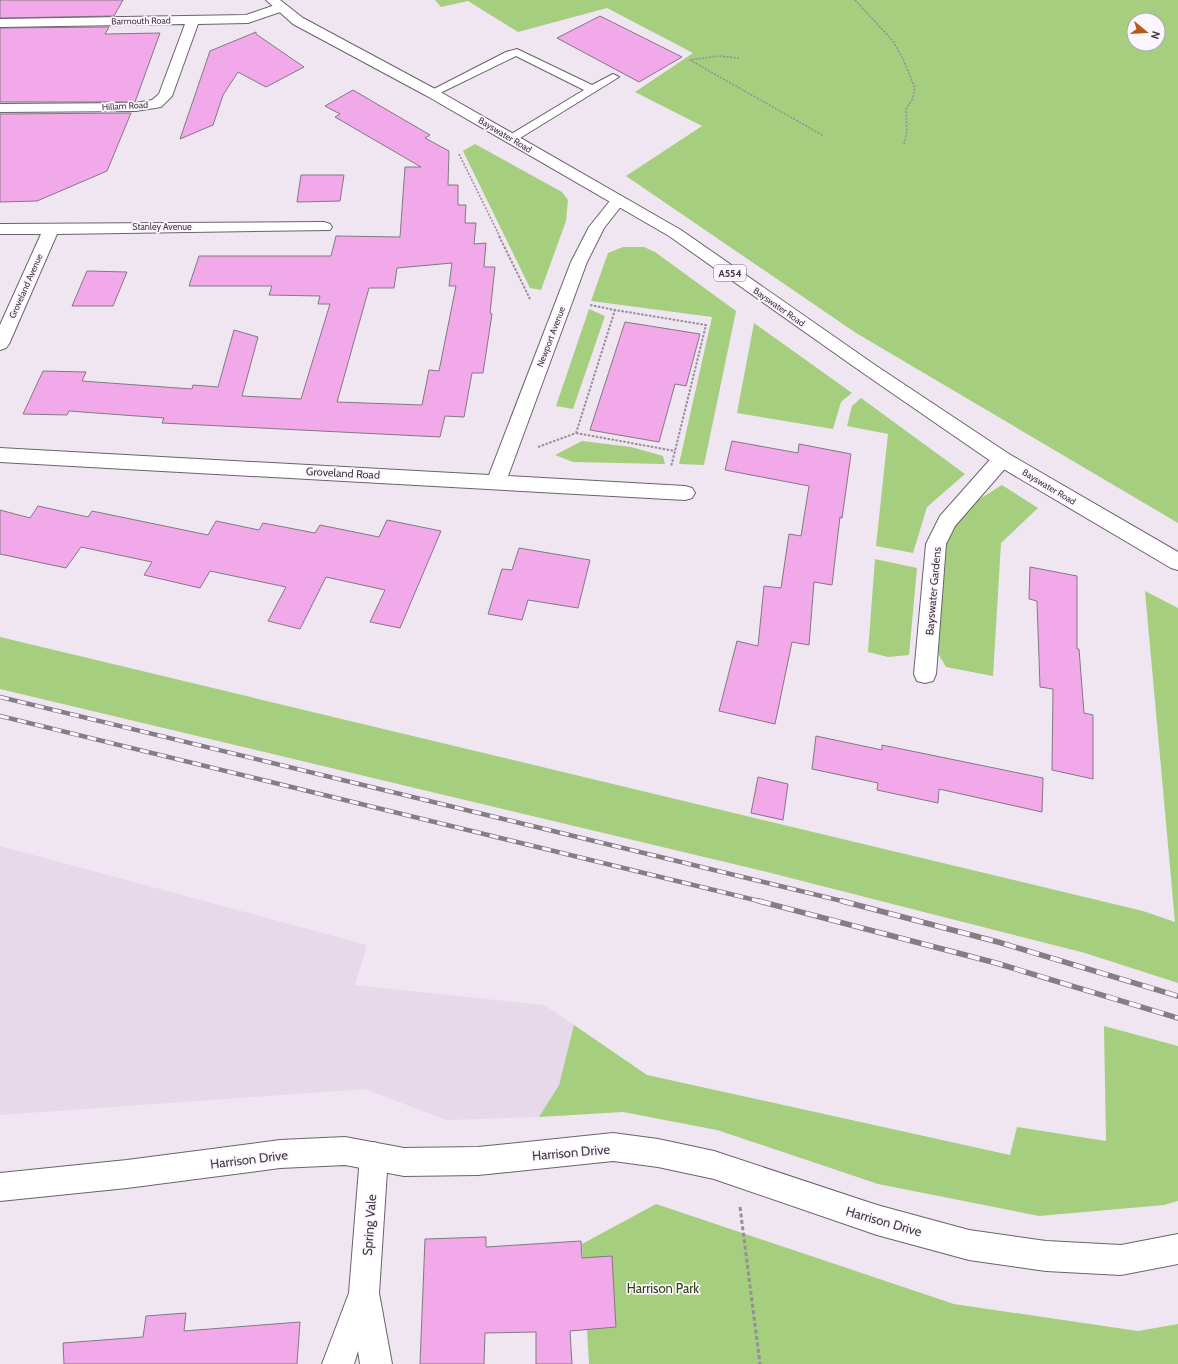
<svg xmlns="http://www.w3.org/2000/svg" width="1178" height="1364" font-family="Cabin,sans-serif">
<rect width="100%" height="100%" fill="#f0e6f2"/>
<polygon fill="#e7d8ea" points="0,846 367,945 355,985 544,1005 574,1025 559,1085 539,1117 446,1120 365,1089 0,1115"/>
<g fill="#a5ce7e" fill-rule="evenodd">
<path d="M435,0h743v523l-322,-190 -230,-157 76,-50 -67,-34 58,-39 -86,-45 -89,24 -50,-31 -27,6zM1134,20h24v24h-24z"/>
<polygon points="475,144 562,192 568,200 566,221 541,290 530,288 463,151"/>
<polygon points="623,247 644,247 655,252 736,311 704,465 679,464 712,317 591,301 608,253"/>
<polygon points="589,309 605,316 573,409 556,406"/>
<polygon points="754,323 852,393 841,402 833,429 737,413"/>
<polygon points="861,398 965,474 927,507 913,553 876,546 888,434 847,426 852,406"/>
<polygon points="582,441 631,447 663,456 665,464 573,462 555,455"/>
<polygon points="1002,485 1038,508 1001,543 993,676 946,667 936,650 944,536 973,503"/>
<polygon points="875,559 917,568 909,655 888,657 868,652"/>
<polygon points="1145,591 1178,608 1178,983 1085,953 767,872 0,689 0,637 1143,911 1175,922"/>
<polygon points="574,1025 647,1075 1010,1155 1017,1127 1106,1141 1104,1026 1178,1046 1178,1201 1164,1205 1039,1216 878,1184 717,1130 623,1112 539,1117 559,1085"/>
<polygon points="656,1204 954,1304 1138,1331 1178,1324 1178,1364 589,1364 582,1244"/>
</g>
<g fill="#f1a9e9" stroke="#837882" fill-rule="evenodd">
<polygon points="0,0 123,0 114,16 0,18"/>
<polygon points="600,16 682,57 639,82 557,38"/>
<polygon points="109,27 105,34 160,33 135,102 0,102 0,28"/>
<polygon points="256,32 256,34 304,67 266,87 238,72 223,95 213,125 180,139 210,51"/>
<path d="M353,90l77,45 -5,3 24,13 -1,34h10v20h8l-1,18h11l-2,21 12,-1 -2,24h11l-5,46 2,1 -9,59h-11l-8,44 -19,-1 -5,21 -278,-14 2,-5 -95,-7 -2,4 -44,-1 20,-43 43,1 -4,9 110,8 1,-4 25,2 16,-57 24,7 -16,59 59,3 29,-95h-12l2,-8 -51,-1 3,-9h-83l10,-30h132l5,-20 64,1 5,-70h16l-86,-50 5,-3 -15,-8zM452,263l-3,23h7l-17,85 -10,-1 -7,35 -85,-3 32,-114h25l3,-20z"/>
<polygon points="131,113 107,171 37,201 0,202 0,114"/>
<polygon points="301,175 344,175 340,201 297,202"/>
<polygon points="87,271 127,272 113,306 72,306"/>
<polygon points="625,322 700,334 686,386 675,384 659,442 590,430"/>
<polygon points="732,441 798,453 799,444 851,454 842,518 840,517 832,585 814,582 809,645 792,642 775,724 719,711 737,641 758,646 764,586 781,588 789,534 801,536 809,486 725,470"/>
<polygon points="38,506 88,517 92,511 208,535 216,521 259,530 263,523 315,533 320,525 379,537 387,520 441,531 400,628 370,622 385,590 326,577 300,629 268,621 286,587 210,571 200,588 144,575 152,562 81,547 66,568 0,554 0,510 30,518"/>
<polygon points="519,548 590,560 578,608 528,600 522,620 488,614 502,569 512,570"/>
<polygon points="1030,567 1077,576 1077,649 1079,649 1084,713 1093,715 1093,779 1052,770 1053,689 1040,687 1037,601 1029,599"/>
<polygon points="816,736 882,750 882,745 1043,778 1042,812 939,789 938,803 877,790 878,783 812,769"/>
<polygon points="758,777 788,784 783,820 751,813"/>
<polygon points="486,1237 486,1247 581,1241 582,1258 612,1256 616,1327 570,1331 572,1364 536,1364 536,1332 485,1333 484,1364 420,1364 425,1239"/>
<polygon points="186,1313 184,1331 300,1322 297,1364 64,1364 63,1343 143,1337 146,1316"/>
</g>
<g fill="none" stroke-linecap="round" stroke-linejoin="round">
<g stroke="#6a626c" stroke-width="2">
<polygon id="service" points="517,49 592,85 613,74 619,77 512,143 508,142 506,139 508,136 584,90 516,56 436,95 432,96 426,93 506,52"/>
</g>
<g stroke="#6a626c" stroke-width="2">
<g id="minor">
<polygon points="281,3 287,7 286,10 248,23 198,24 172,96 161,107 136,111 0,112 0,104 136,103 152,100 159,94 185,24 0,27 0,19 246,15"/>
<polygon points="618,195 623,197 626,200 604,228 587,262 508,476 685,486 692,488 695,493 692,498 685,500 0,462 0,448 489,475 571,262 589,227 613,197"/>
<polygon points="324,222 330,224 332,227 330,230 57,234 9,344 6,348 0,350 0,325 41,234 0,234 0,224"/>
<polygon points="1002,452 1009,454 1011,459 1009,464 955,526 946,544 936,674 933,681 925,683 917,681 914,674 926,544 940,516 995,454"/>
<polygon points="374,1142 384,1146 388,1156 379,1293 392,1364 360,1364 358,1351 354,1364 322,1364 349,1293 360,1156 364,1146"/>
</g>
</g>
<g stroke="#6a626c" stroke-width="2">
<polygon id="secondary" points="613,1133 658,1139 714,1151 877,1205 969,1230 1046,1241 1121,1245 1178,1234 1178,1264 1121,1275 1046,1271 969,1260 877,1235 714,1179 658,1167 613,1161 478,1175 404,1176 345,1165 280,1168 127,1188 0,1201 0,1173 127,1160 280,1140 345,1137 404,1148 478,1147"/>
</g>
<g stroke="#6a626c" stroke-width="2">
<polygon id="primary" points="266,0 280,0 303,18 437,90 681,230 875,365 1009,454 1178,552 1178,570 1171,568 995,464 863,373 669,236 427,96 293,24"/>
</g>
<g stroke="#968f97" stroke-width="1.5" stroke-dasharray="2 1.5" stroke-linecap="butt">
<polyline points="855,0 893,41 903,59 915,88 912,100 906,109 907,131 904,144"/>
<polyline points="739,58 719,56 690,60 824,136"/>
<polyline points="459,154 500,237"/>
</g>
<g stroke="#968f97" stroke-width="2" stroke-dasharray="2.5 1.5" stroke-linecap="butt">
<polyline points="499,236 530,299"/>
<polyline points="590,305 615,310"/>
<polyline points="576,433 675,451"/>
<polyline points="538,447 576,433 615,310 706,325 671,467"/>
</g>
<polyline stroke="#968f97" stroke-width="3" stroke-dasharray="4 2.5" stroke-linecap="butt" points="740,1207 760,1364"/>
<use href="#service" fill="#fff" fill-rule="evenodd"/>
<use href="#minor" fill="#fff" fill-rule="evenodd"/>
<use href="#secondary" fill="#fff" fill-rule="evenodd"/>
<use href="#primary" fill="#fff" fill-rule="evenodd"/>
<g stroke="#837d84" stroke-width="4.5">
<g id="rail-far1">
<polyline points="0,697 846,902"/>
<polyline points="0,716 763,902"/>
</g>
</g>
<g stroke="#837d84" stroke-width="5.5">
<g id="rail">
<polyline points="759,901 996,963 1178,1018"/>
<polyline points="842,901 998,942 1178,996"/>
</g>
</g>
<use href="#rail-far1" stroke="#fcf4fe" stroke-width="3" stroke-dasharray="9" stroke-linecap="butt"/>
<use href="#rail" stroke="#fcf4fe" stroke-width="4" stroke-dasharray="12" stroke-linecap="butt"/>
</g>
<g text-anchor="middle" stroke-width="3.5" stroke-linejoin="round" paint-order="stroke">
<g font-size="9" fill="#3e3a3e" stroke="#fcf4fe">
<text transform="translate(141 21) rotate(-1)" y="3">Barmouth Road</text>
<text transform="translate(125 106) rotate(-3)" y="3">Hillam Road</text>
<text transform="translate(505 135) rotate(31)" y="3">Bayswater Road</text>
<text x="162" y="230">Stanley Avenue</text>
<text transform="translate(26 286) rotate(-66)" y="3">Groveland Avenue</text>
<text transform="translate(779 307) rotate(35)" y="3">Bayswater Road</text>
<text transform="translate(551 337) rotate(-69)" y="3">Newport Avenue</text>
<text transform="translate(1049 487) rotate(31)" y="3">Bayswater Road</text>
</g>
<rect fill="#fcf4fe" stroke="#777278" stroke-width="1" x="714" y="265" width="32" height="16" rx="3"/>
<g font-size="10" font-weight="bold" fill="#3e3a3e">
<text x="730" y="277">A554</text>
</g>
<g font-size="11" fill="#3e3a3e" stroke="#fcf4fe">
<text transform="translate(343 473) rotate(3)" y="4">Groveland Road</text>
<text transform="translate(933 591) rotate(-85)" y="4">Bayswater Gardens</text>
</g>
<g font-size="13" fill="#3e3a3e" stroke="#fcf4fe">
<text transform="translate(571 1152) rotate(-5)" y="5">Harrison Drive</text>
<text transform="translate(249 1159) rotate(-7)" y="5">Harrison Drive</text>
<text transform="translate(884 1221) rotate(16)" y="5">Harrison Drive</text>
<text transform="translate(369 1225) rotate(-86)" y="5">Spring Vale</text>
</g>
<g font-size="13" fill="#2c460c" stroke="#fcf4fe">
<text x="663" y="1293">Harrison Park</text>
</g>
</g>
<g transform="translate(1146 32) rotate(108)"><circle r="19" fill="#fcf4fe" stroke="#b0aab1"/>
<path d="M0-3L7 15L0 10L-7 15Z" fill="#b95817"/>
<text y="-6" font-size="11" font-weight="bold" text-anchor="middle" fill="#3e3a3e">N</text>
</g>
</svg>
